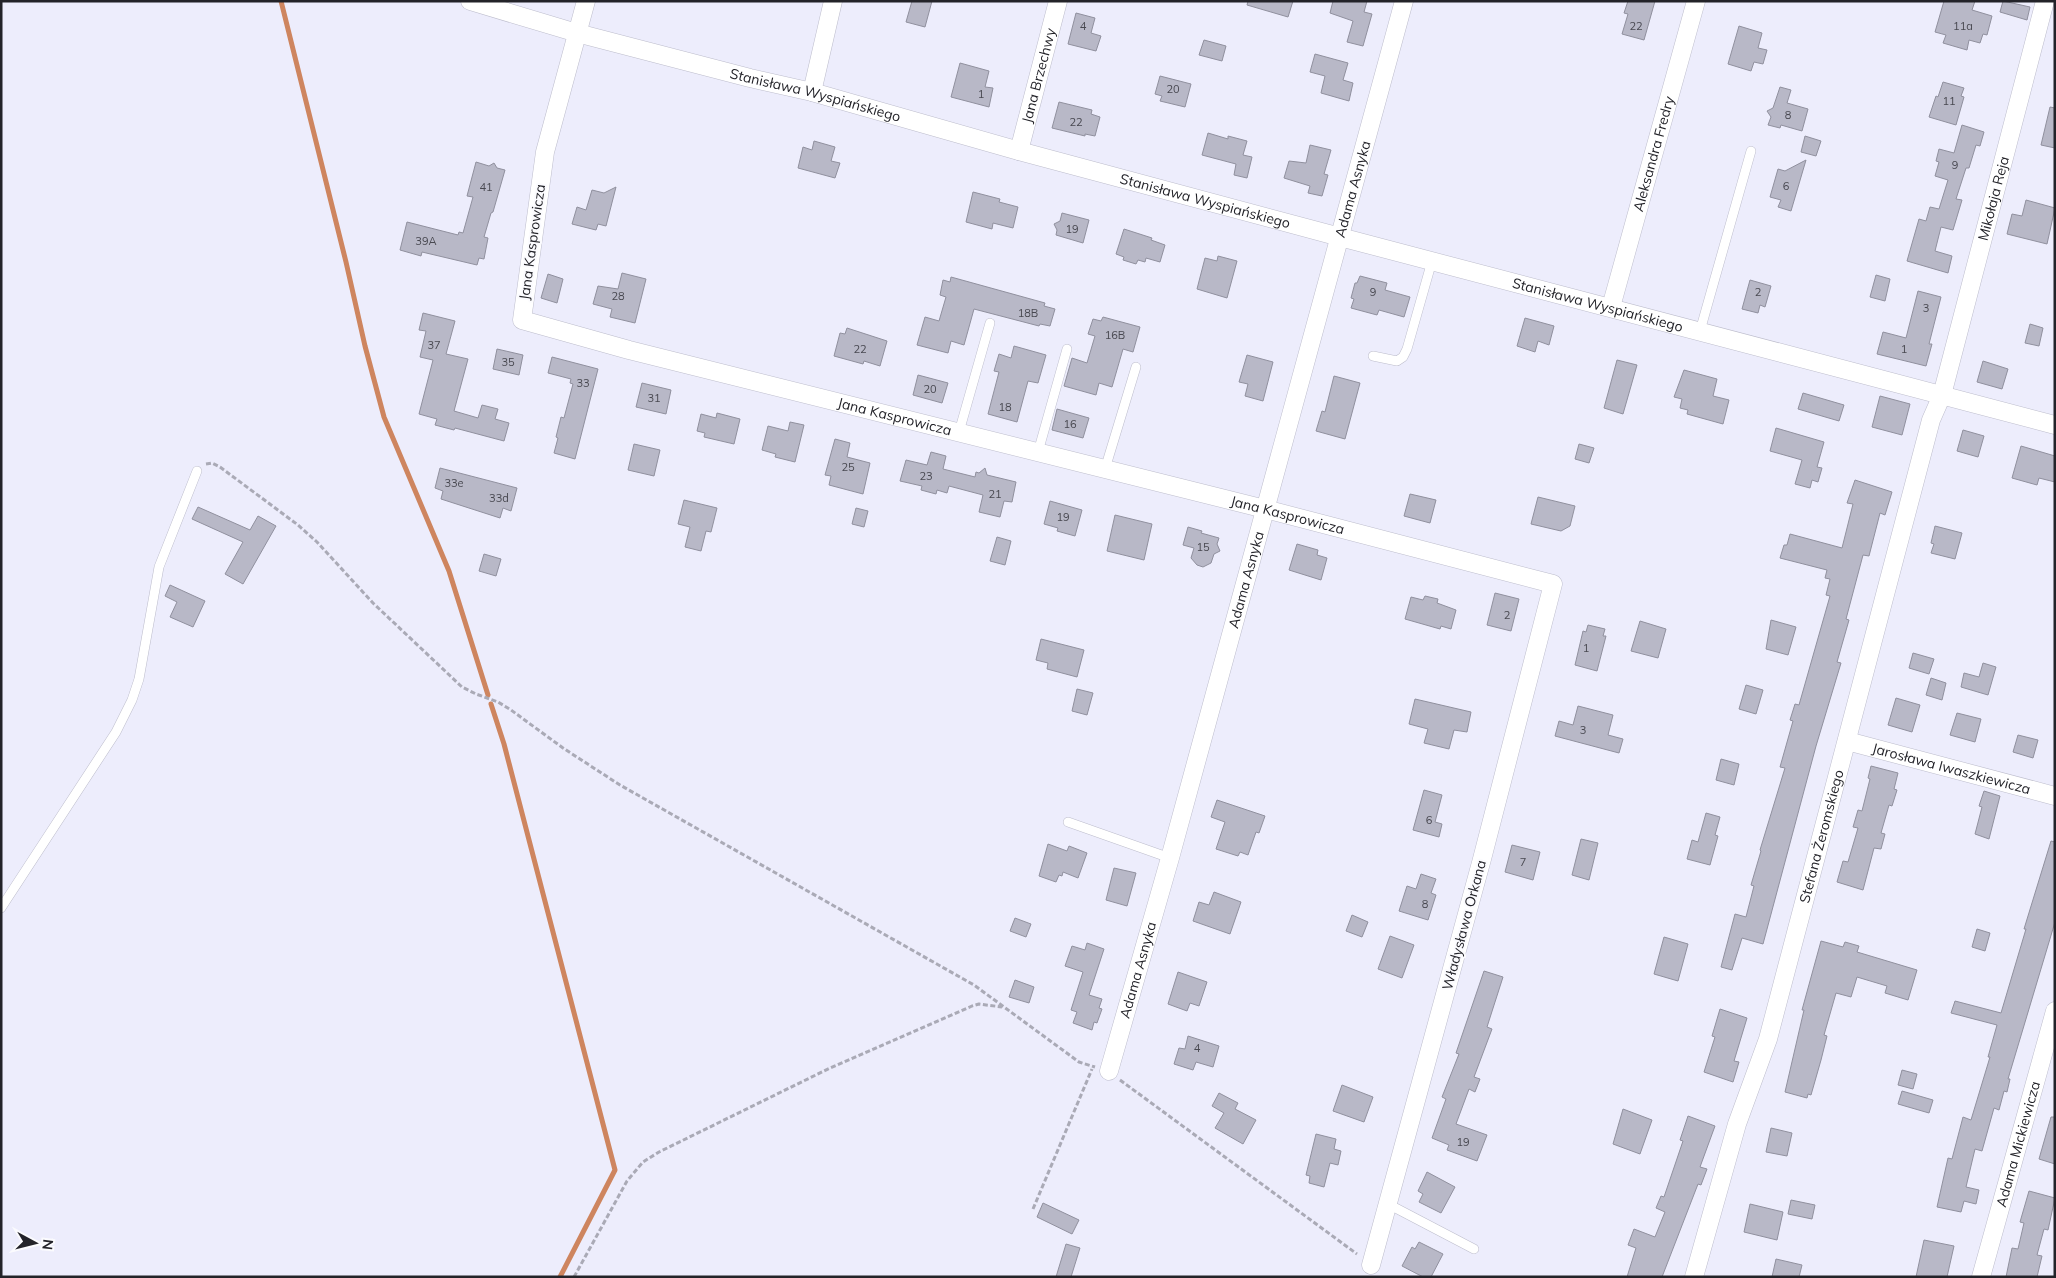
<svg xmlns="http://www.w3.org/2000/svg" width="2056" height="1278" font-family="Mulish,sans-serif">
<rect width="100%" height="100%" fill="#ededfc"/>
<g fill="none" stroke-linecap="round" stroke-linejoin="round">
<g stroke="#ce855f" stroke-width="5">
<polyline points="281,1 346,262 365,346 384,417 449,571 488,695"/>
<polyline points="491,704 504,744 615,1170 560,1277"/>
</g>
</g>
<g fill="#b8b8c7" stroke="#90909e">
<polygon points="912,1 932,1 925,27 906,22"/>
<polygon points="1248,1 1293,1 1288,17 1247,5"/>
<polygon points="1333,1 1367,1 1364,12 1372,14 1363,46 1347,42 1353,21 1330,13"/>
<polygon points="1628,1 1655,1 1644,40 1622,34 1628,14 1624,13"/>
<polygon points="1944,1 1975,1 1972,10 1992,16 1987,35 1983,34 1980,43 1969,40 1967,50 1943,43 1946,35 1935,32"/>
<polygon points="2003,1 2030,7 2027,20 2000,12"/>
<polygon points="1076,13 1095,18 1091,33 1101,36 1096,51 1068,44"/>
<polygon points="1739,26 1762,33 1758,48 1767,50 1763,64 1754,62 1751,71 1728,64"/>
<polygon points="1204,40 1226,46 1222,61 1199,55"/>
<polygon points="1315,54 1348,63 1343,80 1353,83 1349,101 1321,93 1325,76 1310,72"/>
<polygon points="960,63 989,71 985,87 993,88 989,107 951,97"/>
<polygon points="1160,76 1191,84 1185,107 1160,101 1162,96 1155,94"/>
<polygon points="1943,82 1964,88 1961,96 1964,97 1956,125 1929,117 1936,96 1938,97"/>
<polygon points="1780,87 1791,90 1787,103 1808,109 1802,131 1781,125 1780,128 1768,125 1771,117 1767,111 1773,108"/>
<polygon points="1059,102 1092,110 1091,114 1100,117 1095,136 1085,134 1085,136 1052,128"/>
<polygon points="2050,107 2055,108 2055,148 2041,145"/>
<polygon points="1962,125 1984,132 1980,146 1976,145 1969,168 1966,168 1956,199 1962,200 1953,230 1941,227 1935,251 1952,256 1948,273 1907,261 1919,219 1926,221 1930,207 1939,209 1948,180 1935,176 1939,162 1936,161 1939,149 1954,153"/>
<polygon points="1208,133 1228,139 1228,136 1247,141 1243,155 1252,157 1247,178 1234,175 1236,164 1202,155"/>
<polygon points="1805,136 1821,141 1816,156 1801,152"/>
<polygon points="814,141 835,147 831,161 840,163 835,178 798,168 803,147 812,150"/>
<polygon points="1310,145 1331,150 1324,174 1328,175 1322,196 1308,193 1310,186 1284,178 1289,161 1306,163"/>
<polygon points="1806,160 1791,211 1778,207 1781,200 1770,197 1778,169 1785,171"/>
<polygon points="476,162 489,166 494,163 497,168 505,170 493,212 491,213 484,237 488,238 484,259 479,258 477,265 422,252 421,256 400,250 407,222 458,235 459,232 463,233 473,197 467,196"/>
<polygon points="616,187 606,226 598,224 596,230 572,224 577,207 586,210 592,190 604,193"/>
<polygon points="973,192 1000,199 999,202 1018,207 1013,228 993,223 992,229 966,222"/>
<polygon points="2026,200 2055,208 2047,244 2007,234 2012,214 2022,216"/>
<polygon points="1062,213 1089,220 1083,243 1056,235 1057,230 1054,224 1060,221"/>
<polygon points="1124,229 1152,238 1151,240 1165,245 1160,262 1146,258 1145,262 1138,260 1136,264 1123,260 1124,257 1116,254"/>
<polygon points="1218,256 1237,261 1227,298 1197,289 1205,258 1217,261"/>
<polygon points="622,273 646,279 635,323 610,317 612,309 593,304 598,286 618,289"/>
<polygon points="548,274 563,279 557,303 541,298"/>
<polygon points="1876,275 1890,279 1885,301 1870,297"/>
<polygon points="1360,276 1387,283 1385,290 1410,297 1404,317 1379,310 1377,315 1351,308 1354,299 1351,298 1355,283 1357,283"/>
<polygon points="951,277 1045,303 1044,306 1055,309 1050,326 1040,324 1039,326 974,309 964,345 951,341 948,353 917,345 925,317 939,321 946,297 940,295 943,280 950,282"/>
<polygon points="1750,280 1771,286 1765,307 1760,305 1758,313 1742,309"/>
<polygon points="1918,291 1941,297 1929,344 1932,344 1926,366 1877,354 1883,332 1906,338"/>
<polygon points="423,313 455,321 446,354 468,359 454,411 478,418 482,405 498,409 495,419 509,423 504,441 455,428 454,430 435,425 437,419 419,414 433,360 420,357 426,331 419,330"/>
<polygon points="1103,317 1140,327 1133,352 1123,349 1112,387 1099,383 1096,395 1064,386 1072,358 1087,363 1095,336 1088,334 1093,319 1101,321"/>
<polygon points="1525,318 1554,326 1549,345 1538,341 1535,352 1517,346"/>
<polygon points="2030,324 2043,328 2039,346 2025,343"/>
<polygon points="847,328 887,341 880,366 864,361 863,364 834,356 840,333 845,334"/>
<polygon points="1014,346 1046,355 1038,383 1028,381 1017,422 988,414 999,372 994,371 999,354 1011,358"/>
<polygon points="497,349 523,355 519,375 493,369"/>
<polygon points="1247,355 1273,362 1263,401 1245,396 1248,384 1239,382"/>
<polygon points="552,357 598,369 575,459 554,453 558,438 556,437 561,417 564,418 573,384 570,383 571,379 548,373"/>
<polygon points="1617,360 1637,365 1623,414 1604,408"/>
<polygon points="1983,361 2008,369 2002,389 1977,382"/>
<polygon points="1684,370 1717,379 1713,396 1729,400 1723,424 1687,414 1688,410 1680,408 1682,399 1674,397"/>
<polygon points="918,375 948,383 942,403 913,395"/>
<polygon points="1334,376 1360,383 1345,439 1316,431 1322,411 1325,412"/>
<polygon points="642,383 671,390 666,414 636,407"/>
<polygon points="1803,393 1844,405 1839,421 1798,409"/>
<polygon points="1880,396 1910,404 1902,435 1872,427"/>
<polygon points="1057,409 1089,418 1083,438 1052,430"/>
<polygon points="717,413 740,419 734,444 704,437 705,433 697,431 701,414 716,418"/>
<polygon points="790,422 804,425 795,462 775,457 776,454 762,450 768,426 788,431"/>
<polygon points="1776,428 1824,442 1817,467 1822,468 1818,482 1812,480 1810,488 1795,484 1802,460 1770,451"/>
<polygon points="1963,430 1984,436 1978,457 1957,451"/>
<polygon points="835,439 850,443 847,457 870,463 863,494 829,485 831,476 825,475"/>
<polygon points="634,444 660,450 654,476 628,470"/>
<polygon points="1579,444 1594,448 1589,463 1575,459"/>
<polygon points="2021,446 2055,456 2055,482 2039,478 2037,485 2012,478"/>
<polygon points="931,452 946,456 943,469 975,477 976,472 979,473 985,468 987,475 1016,482 1012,502 1004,501 1000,517 979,512 983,495 949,486 947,493 937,490 936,494 921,490 922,486 900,481 906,460 927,465"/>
<polygon points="440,468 517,488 511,511 503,508 500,518 441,499 443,491 435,488"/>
<polygon points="1855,480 1892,492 1885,515 1880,513 1869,556 1863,555 1846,619 1849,620 1837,662 1841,663 1816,746 1763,944 1742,938 1732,970 1721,967 1735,914 1746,917 1754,886 1751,885 1761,851 1760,850 1785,768 1780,767 1793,721 1790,720 1795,704 1799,705 1830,596 1826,595 1830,579 1825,578 1827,570 1780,558 1784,545 1787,545 1790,534 1842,548 1853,504 1847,503"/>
<polygon points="1410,494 1436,500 1430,523 1404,516"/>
<polygon points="1538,497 1575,506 1570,526 1561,531 1531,524"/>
<polygon points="684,500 717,508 711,532 706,531 701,551 685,547 690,527 678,524"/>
<polygon points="1050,501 1082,510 1075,536 1057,531 1058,528 1044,524"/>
<polygon points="198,507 250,530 258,516 276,526 243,584 225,574 243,542 192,519"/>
<polygon points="856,508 868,511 864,527 852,524"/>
<polygon points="1115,515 1152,524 1144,560 1107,551"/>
<polygon points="1935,526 1962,533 1955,559 1931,553 1934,544 1931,543"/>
<polygon points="1188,527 1202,531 1201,533 1219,538 1217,544 1220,551 1214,554 1211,563 1203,567 1197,565 1191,558 1194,548 1183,545"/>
<polygon points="997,537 1011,541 1005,565 990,561"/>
<polygon points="1297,544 1318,550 1317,555 1327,558 1321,580 1289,570"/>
<polygon points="484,554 501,559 496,576 479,571"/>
<polygon points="170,585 205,601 193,627 170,617 177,602 165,596"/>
<polygon points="1495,593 1519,599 1511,631 1487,625"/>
<polygon points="1425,596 1438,599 1437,603 1456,610 1451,629 1441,626 1440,629 1405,619 1411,597 1423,600"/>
<polygon points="1771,620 1796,627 1788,655 1766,649"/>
<polygon points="1640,621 1666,629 1658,658 1631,651"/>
<polygon points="1588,625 1605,629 1603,636 1606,636 1597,671 1575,665 1583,631 1586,632"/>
<polygon points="1041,639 1084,650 1077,677 1047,669 1048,663 1036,660"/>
<polygon points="1913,653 1934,659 1929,674 1909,668"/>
<polygon points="1983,663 1996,667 1988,695 1961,687 1964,673 1979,677"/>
<polygon points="1931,678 1946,683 1942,700 1926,695"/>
<polygon points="1746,685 1763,690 1756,714 1739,709"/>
<polygon points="1077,689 1093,693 1087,715 1072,711"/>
<polygon points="1896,698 1920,705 1912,732 1888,725"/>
<polygon points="1415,699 1471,712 1467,732 1454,730 1449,749 1424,743 1428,729 1409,724"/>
<polygon points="1578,706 1613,715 1608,735 1623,739 1619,753 1555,736 1559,721 1573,725"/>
<polygon points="1957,713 1981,719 1975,742 1950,735"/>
<polygon points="2018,735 2038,740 2033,758 2013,752"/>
<polygon points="1721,759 1739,764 1734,785 1716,780"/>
<polygon points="1871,766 1898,773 1894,789 1897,790 1892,806 1889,805 1881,833 1885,834 1881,849 1874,848 1863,890 1837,882 1843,861 1848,862 1858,828 1853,827 1858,810 1862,811 1870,779 1868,778"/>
<polygon points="1424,790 1442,795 1435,822 1442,824 1439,837 1413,830"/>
<polygon points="1984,791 2000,796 1989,839 1975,834 1982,807 1979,806"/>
<polygon points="1217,800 1265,816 1259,833 1256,832 1248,855 1240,852 1238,856 1216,849 1225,822 1211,817"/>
<polygon points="1706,813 1720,817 1715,835 1718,836 1710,865 1687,859 1692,840 1698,842"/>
<polygon points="1581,839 1598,843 1589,880 1572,875"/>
<polygon points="2051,841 2055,842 2055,922 2008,1079 2010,1079 2007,1092 2004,1091 1999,1110 1994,1108 1982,1151 1975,1149 1966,1187 1979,1190 1976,1204 1964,1201 1961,1212 1937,1207 1948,1158 1952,1159 1963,1117 1971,1120 1990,1057 1988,1057 1997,1025 1951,1013 1955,1001 2001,1013 2026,929 2024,929"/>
<polygon points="1048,844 1067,851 1069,846 1087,853 1078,878 1063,872 1062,876 1059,875 1056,882 1039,876"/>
<polygon points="1512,845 1540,852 1533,880 1505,872"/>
<polygon points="1114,868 1136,873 1127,906 1106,900"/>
<polygon points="1421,874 1436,879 1431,893 1436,895 1428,920 1399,911 1407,886 1416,889"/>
<polygon points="1214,892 1241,902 1230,934 1193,921 1199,902 1209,905"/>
<polygon points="1352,915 1368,922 1362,937 1346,931"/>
<polygon points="1015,918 1031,924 1026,937 1010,931"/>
<polygon points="1977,929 1990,933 1985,951 1972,947"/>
<polygon points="1390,936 1414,945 1402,978 1378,969"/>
<polygon points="1664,937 1688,944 1678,981 1654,974"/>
<polygon points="1821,941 1843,947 1845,942 1859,946 1857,952 1917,970 1908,1000 1885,993 1887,986 1857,977 1851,997 1836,993 1824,1035 1827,1036 1821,1060 1811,1095 1808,1094 1807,1098 1785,1092 1804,1010 1802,1010"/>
<polygon points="1087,943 1104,949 1089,995 1102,999 1099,1008 1102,1009 1097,1023 1094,1022 1092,1030 1073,1023 1077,1012 1071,1010 1083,972 1065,966 1072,946 1085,950"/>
<polygon points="1484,971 1503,977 1487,1027 1492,1029 1474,1077 1480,1079 1475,1092 1469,1089 1456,1124 1487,1135 1477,1161 1447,1150 1449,1145 1432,1138 1446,1099 1442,1097 1459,1054 1456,1053"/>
<polygon points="1178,972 1207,982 1199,1006 1190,1003 1187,1011 1168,1004"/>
<polygon points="1015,980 1034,987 1029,1003 1009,997"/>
<polygon points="1720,1009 1747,1018 1734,1061 1739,1062 1733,1082 1704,1072 1715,1037 1712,1036"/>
<polygon points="1188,1036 1219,1046 1213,1067 1196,1062 1193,1070 1174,1064 1179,1048 1185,1049"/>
<polygon points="1902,1070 1917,1074 1913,1089 1898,1085"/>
<polygon points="1342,1085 1373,1097 1364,1122 1333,1111"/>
<polygon points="1902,1091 1933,1100 1929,1113 1898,1104"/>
<polygon points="1219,1093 1238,1103 1235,1109 1256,1120 1243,1144 1215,1128 1224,1113 1212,1106"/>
<polygon points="1623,1109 1652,1120 1640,1154 1613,1144"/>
<polygon points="1688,1116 1715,1126 1700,1167 1707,1169 1701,1185 1698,1184 1662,1277 1627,1277 1636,1248 1628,1245 1634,1229 1655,1237 1665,1212 1656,1208 1661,1196 1664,1197 1683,1141 1680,1140"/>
<polygon points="2051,1117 2055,1117 2055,1164 2039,1159"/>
<polygon points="1771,1128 1792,1133 1787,1156 1766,1152"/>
<polygon points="1316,1134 1336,1139 1334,1149 1341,1151 1338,1165 1330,1163 1324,1187 1309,1183 1310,1176 1306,1175"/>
<polygon points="1427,1172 1455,1187 1441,1213 1419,1202 1423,1194 1418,1191"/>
<polygon points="2029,1191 2055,1198 2048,1230 2044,1229 2037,1255 2042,1256 2037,1277 2006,1277 2012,1248 2018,1249 2024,1223 2020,1222"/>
<polygon points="1791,1200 1815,1205 1812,1219 1788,1214"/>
<polygon points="1043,1203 1079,1220 1072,1234 1037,1217"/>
<polygon points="1750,1204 1783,1212 1777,1240 1744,1232"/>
<polygon points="1924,1240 1954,1246 1947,1277 1916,1277"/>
<polygon points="1419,1242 1443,1254 1431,1277 1423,1277 1402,1266 1412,1247 1415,1249"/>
<polygon points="1066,1244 1080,1248 1071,1277 1056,1277"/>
<polygon points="1776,1259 1802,1265 1799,1277 1772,1277"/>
</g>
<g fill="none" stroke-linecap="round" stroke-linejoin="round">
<g stroke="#bdbdcc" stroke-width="10">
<g id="lane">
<polyline points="1700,331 1751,151"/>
<polyline points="1373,356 1397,361 1403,357 1407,349 1432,261"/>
<polyline points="959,432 990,323"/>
<polyline points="1038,452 1067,349"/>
<polyline points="1105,469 1136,367"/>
<polyline points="1068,822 1170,858"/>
<polyline points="1,908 116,732 132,700 139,679 159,567 197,471"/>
<polyline points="1388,1204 1474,1249"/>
</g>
</g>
<g stroke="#bdbdcc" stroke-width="19">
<g id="street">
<path id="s1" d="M470,1l107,32 173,45 62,14 207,59 321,86 715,188"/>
<path id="s2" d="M586,1l-41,151 -23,168 107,30 636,159 288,75 -71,275 -111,406"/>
<polyline points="812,92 833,1"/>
<path id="s3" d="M1019,151l39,-150"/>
<path id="s4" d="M1611,307l85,-306"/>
<path id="s5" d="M1847,741l208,55"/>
<path id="s6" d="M1109,1071l61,-213 234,-857"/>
<path id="s7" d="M1694,1277l43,-153 31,-85 163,-619 11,-25 103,-394"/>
<path id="s8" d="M1981,1277l74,-266"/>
</g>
</g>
<g stroke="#aaaab6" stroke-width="3" stroke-dasharray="5 2.5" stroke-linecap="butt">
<polyline points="206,464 212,463 220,467 298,525 317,542 373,603 462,687 476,694 498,702 511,710 563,748 620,785 974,985 1079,1062 1095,1067"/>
<polyline points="1120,1080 1357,1254"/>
<polyline points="1033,1209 1092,1069"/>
<polyline points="574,1277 627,1181 643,1162 659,1152 830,1068 972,1006 979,1004 1002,1007"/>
</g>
<use href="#lane" stroke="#fff" stroke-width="9"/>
<use href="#street" stroke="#fff" stroke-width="18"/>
</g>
<g text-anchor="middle" stroke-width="4" stroke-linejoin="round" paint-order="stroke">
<g font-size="11" fill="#484850">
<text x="1083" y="30">4</text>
<text x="1636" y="30">22</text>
<text x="1963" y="30">11a</text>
<text x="1173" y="93">20</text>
<text x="981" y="98">1</text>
<text x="1949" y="105">11</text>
<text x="1788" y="119">8</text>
<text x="1076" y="126">22</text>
<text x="1955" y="169">9</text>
<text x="1786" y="190">6</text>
<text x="486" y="191">41</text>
<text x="1072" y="233">19</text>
<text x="426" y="245">39A</text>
<text x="1373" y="296">9</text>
<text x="1758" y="296">2</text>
<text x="618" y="300">28</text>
<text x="1926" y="312">3</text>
<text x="1028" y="317">18B</text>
<text x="1115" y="339">16B</text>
<text x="434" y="349">37</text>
<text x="860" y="353">22</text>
<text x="1904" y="353">1</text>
<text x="508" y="366">35</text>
<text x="583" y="387">33</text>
<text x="930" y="393">20</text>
<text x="654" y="402">31</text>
<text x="1005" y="411">18</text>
<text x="1070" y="428">16</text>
<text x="848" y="471">25</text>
<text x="926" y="480">23</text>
<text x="454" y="487">33e</text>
<text x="995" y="498">21</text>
<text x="499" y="502">33d</text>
<text x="1063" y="521">19</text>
<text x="1203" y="551">15</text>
<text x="1507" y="619">2</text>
<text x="1586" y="652">1</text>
<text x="1583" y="734">3</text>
<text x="1429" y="824">6</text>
<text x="1523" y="866">7</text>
<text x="1425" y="908">8</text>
<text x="1197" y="1052">4</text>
<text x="1463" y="1146">19</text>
</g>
<g font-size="14" fill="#232329" stroke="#fbfbfe">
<text dy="5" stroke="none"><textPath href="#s3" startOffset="78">Jana Brzechwy</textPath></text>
<text dy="5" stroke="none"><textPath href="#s1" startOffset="358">Stanisława Wyspiańskiego</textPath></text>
<text dy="5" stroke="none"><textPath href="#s4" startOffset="159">Aleksandra Fredry</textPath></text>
<text dy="5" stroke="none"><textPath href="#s6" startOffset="915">Adama Asnyka</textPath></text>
<text dy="5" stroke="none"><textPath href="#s7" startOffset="1120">Mikołaja Reja</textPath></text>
<text dy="5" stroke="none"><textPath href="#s1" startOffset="762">Stanisława Wyspiańskiego</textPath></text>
<text transform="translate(532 242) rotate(-82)" y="5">Jana Kasprowicza</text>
<text dy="5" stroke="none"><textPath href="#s1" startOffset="1168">Stanisława Wyspiańskiego</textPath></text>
<text dy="5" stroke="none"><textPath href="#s2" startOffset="711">Jana Kasprowicza</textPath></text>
<text dy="5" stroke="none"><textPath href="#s2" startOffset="1116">Jana Kasprowicza</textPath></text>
<text dy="5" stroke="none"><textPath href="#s6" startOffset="510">Adama Asnyka</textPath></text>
<text dy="5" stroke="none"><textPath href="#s5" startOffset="108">Jarosława Iwaszkiewicza</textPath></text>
<text dy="5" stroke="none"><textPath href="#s7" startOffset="459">Stefana Żeromskiego</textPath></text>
<text transform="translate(1464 925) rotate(-75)" y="5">Władysława Orkana</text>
<text dy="5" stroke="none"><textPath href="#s6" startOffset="105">Adama Asnyka</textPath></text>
<text dy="5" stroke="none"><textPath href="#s8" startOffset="138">Adama Mickiewicza</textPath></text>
</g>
</g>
<rect width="2056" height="1278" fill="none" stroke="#232329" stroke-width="5"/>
<g transform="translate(35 1243) rotate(97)" stroke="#fbfbfe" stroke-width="4" paint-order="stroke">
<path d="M0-4L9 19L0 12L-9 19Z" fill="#232329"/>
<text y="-8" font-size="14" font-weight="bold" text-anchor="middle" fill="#232329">N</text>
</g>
</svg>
